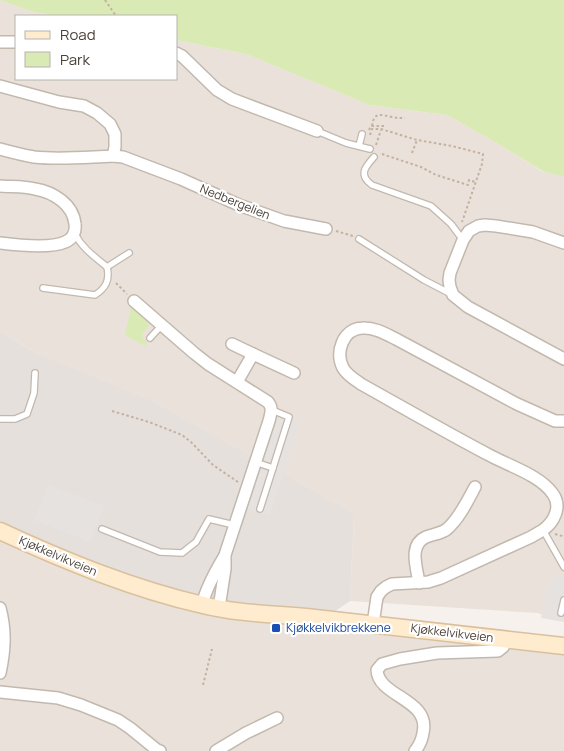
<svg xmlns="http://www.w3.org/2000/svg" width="564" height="751" font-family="Manrope,sans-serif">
<rect width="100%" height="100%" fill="#f6f1ec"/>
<g fill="#eae2da">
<polygon points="0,0 33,12 58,16 16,16 16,79 176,79 176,40 246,54 369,105 447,115 500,145 543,172 564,175 564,621 537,613 350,601 354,514 36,353 0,331"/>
<polygon points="0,531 145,589 564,646 564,751 0,751"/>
</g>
<polygon fill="#e6e0dd" points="0,331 36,353 152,401 354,514 350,601 328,616 160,593 0,529"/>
<g fill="#daeab5">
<polygon points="0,0 564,0 564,176 544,172 500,145 447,115 369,105 246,54 176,40 176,16 58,16 33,12"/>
<polygon points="131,303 152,321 141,336 147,342 145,346 125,335 130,312"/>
</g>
<g fill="#e5e2e0">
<polygon points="275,415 300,422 270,516 246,508 258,471 263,469 266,460 264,455"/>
<polygon points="48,485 104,506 90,542 34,520"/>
<polygon points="557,576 564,577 564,622 541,618 548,588 551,580"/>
</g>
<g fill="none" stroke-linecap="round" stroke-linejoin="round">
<g stroke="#c2b8ae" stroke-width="8">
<g id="lane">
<polyline points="317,131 346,143 370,149"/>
<polyline points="359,146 362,134"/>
<path d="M374,157c-9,10 -16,18 -2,28l59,21 20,18 12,16"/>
<polyline points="359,239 424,280 451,294"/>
<polyline points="107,267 129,253"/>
<path d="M43,288l52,7c11,-7 15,-15 12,-28 -12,-10 -25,-19 -32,-33"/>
<polyline points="150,338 161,326"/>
<polyline points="0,419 15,419 27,414 34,393 35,373"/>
<polyline points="255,462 273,468"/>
<polyline points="260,509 289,417 272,410"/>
<polyline points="102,529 160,552 182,553 196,542 209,519 234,525"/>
<polyline points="543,530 564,567"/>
<polyline points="561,613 564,600"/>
</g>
</g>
<g stroke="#c2b8ae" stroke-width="14">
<g id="street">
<polyline points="0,42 16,42"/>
<polyline points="176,53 182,56 217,90 232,99 317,131"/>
<path d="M0,86l59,16 25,4 13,7 13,11 5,10v13l-2,9c-26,1 -53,4 -79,1 -11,-2 -23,-5 -34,-8"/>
<polyline points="113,156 123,157 181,179 239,205 284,221 326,229"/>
<path d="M0,186c11,1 24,0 35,3 18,3 38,15 40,35 1,8 -2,15 -10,18 -15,7 -49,3 -65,1"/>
<polyline points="564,243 533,232 496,226 485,225 478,226 469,231 463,240 450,273 449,280 450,287 453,295 468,307 564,359"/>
<path d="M134,301l60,52 14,11 60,38c5,6 3,11 1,19l-44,134v14l-6,39"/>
<polyline points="232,344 253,354"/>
<polyline points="237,382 253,354 294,373"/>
<path d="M419,583c-2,-15 -11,-38 7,-46 7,-3 15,-3 21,-8 12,-10 21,-29 28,-42"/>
<path d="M202,605c4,-17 13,-33 22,-48"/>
<path d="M0,608c6,23 5,42 0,65"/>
<path d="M373,624l4,-27 4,-6 5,-4 6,-3 36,-2 13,-4 90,-41 12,-7c11,-8 19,-23 10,-36 -12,-18 -43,-28 -62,-38 -44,-23 -87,-48 -130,-72 -7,-5 -14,-9 -18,-16 -8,-16 0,-39 19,-40 12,-1 24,6 34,11l121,65 38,17h9"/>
<polyline points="0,692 58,698 81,705 118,720 130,728 157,750 160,751"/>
<polyline points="216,751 246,733 277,718"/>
<path d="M415,751c4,-5 7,-11 8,-18 8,-34 -45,-36 -46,-63l5,-6 18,-5 37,-6 61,-2 5,-4 3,-8"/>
</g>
</g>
<g stroke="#d9c09e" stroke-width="19">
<path id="secondary" d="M0,531c65,30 133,58 203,74 36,9 75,9 112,13 83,9 166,18 249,28"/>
</g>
<g stroke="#c4b19f" stroke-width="2" stroke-dasharray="2.5 2.5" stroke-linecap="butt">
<polyline points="105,0 116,16"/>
<path d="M372,126c2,-15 9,-11 20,-9 4,1 8,1 13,1"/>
<polyline points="369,130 371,126 384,126"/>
<polyline points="370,135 372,129 381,129 417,140 452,146 483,154 482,164 462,222"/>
<polyline points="376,145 381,130"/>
<polyline points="412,153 417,140"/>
<polyline points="382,154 421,167 436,175 468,185 469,180 475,182"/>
<polyline points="336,231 353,236"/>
<polyline points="116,283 127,294"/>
<polyline points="112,411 149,422 182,435 191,442 213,465 238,482"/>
<polyline points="555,534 562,536 564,538"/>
<polyline points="203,685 212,649"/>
</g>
<use href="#lane" stroke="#fff" stroke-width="5.5"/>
<use href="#street" stroke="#fff" stroke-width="11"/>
<use href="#secondary" stroke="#ffebcd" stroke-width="16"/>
</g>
<rect fill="#1a4fb4" stroke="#fff" stroke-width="2" x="271" y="623" width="10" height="10" rx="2.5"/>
<g text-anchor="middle" stroke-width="4.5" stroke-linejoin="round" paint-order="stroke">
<g font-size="12" fill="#4b4139" stroke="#fff">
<text transform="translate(235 202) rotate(22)" y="4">Nedbergelien</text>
<text transform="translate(58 556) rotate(23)" y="4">Kjøkkelvikveien</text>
<text transform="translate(452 633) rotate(7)" y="4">Kjøkkelvikveien</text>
</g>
<g font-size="12" fill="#164399" stroke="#fff" text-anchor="start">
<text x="286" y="632">Kjøkkelvikbrekkene</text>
</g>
</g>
<rect x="15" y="15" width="162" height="65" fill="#ffffff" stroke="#b7b3b0"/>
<rect x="25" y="31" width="25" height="8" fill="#ffebcd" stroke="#b7b3b0"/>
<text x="60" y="40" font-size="15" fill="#4b4139">Road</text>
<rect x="25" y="52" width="25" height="15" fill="#daeab5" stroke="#b7b3b0"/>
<text x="60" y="65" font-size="15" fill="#4b4139">Park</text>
</svg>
